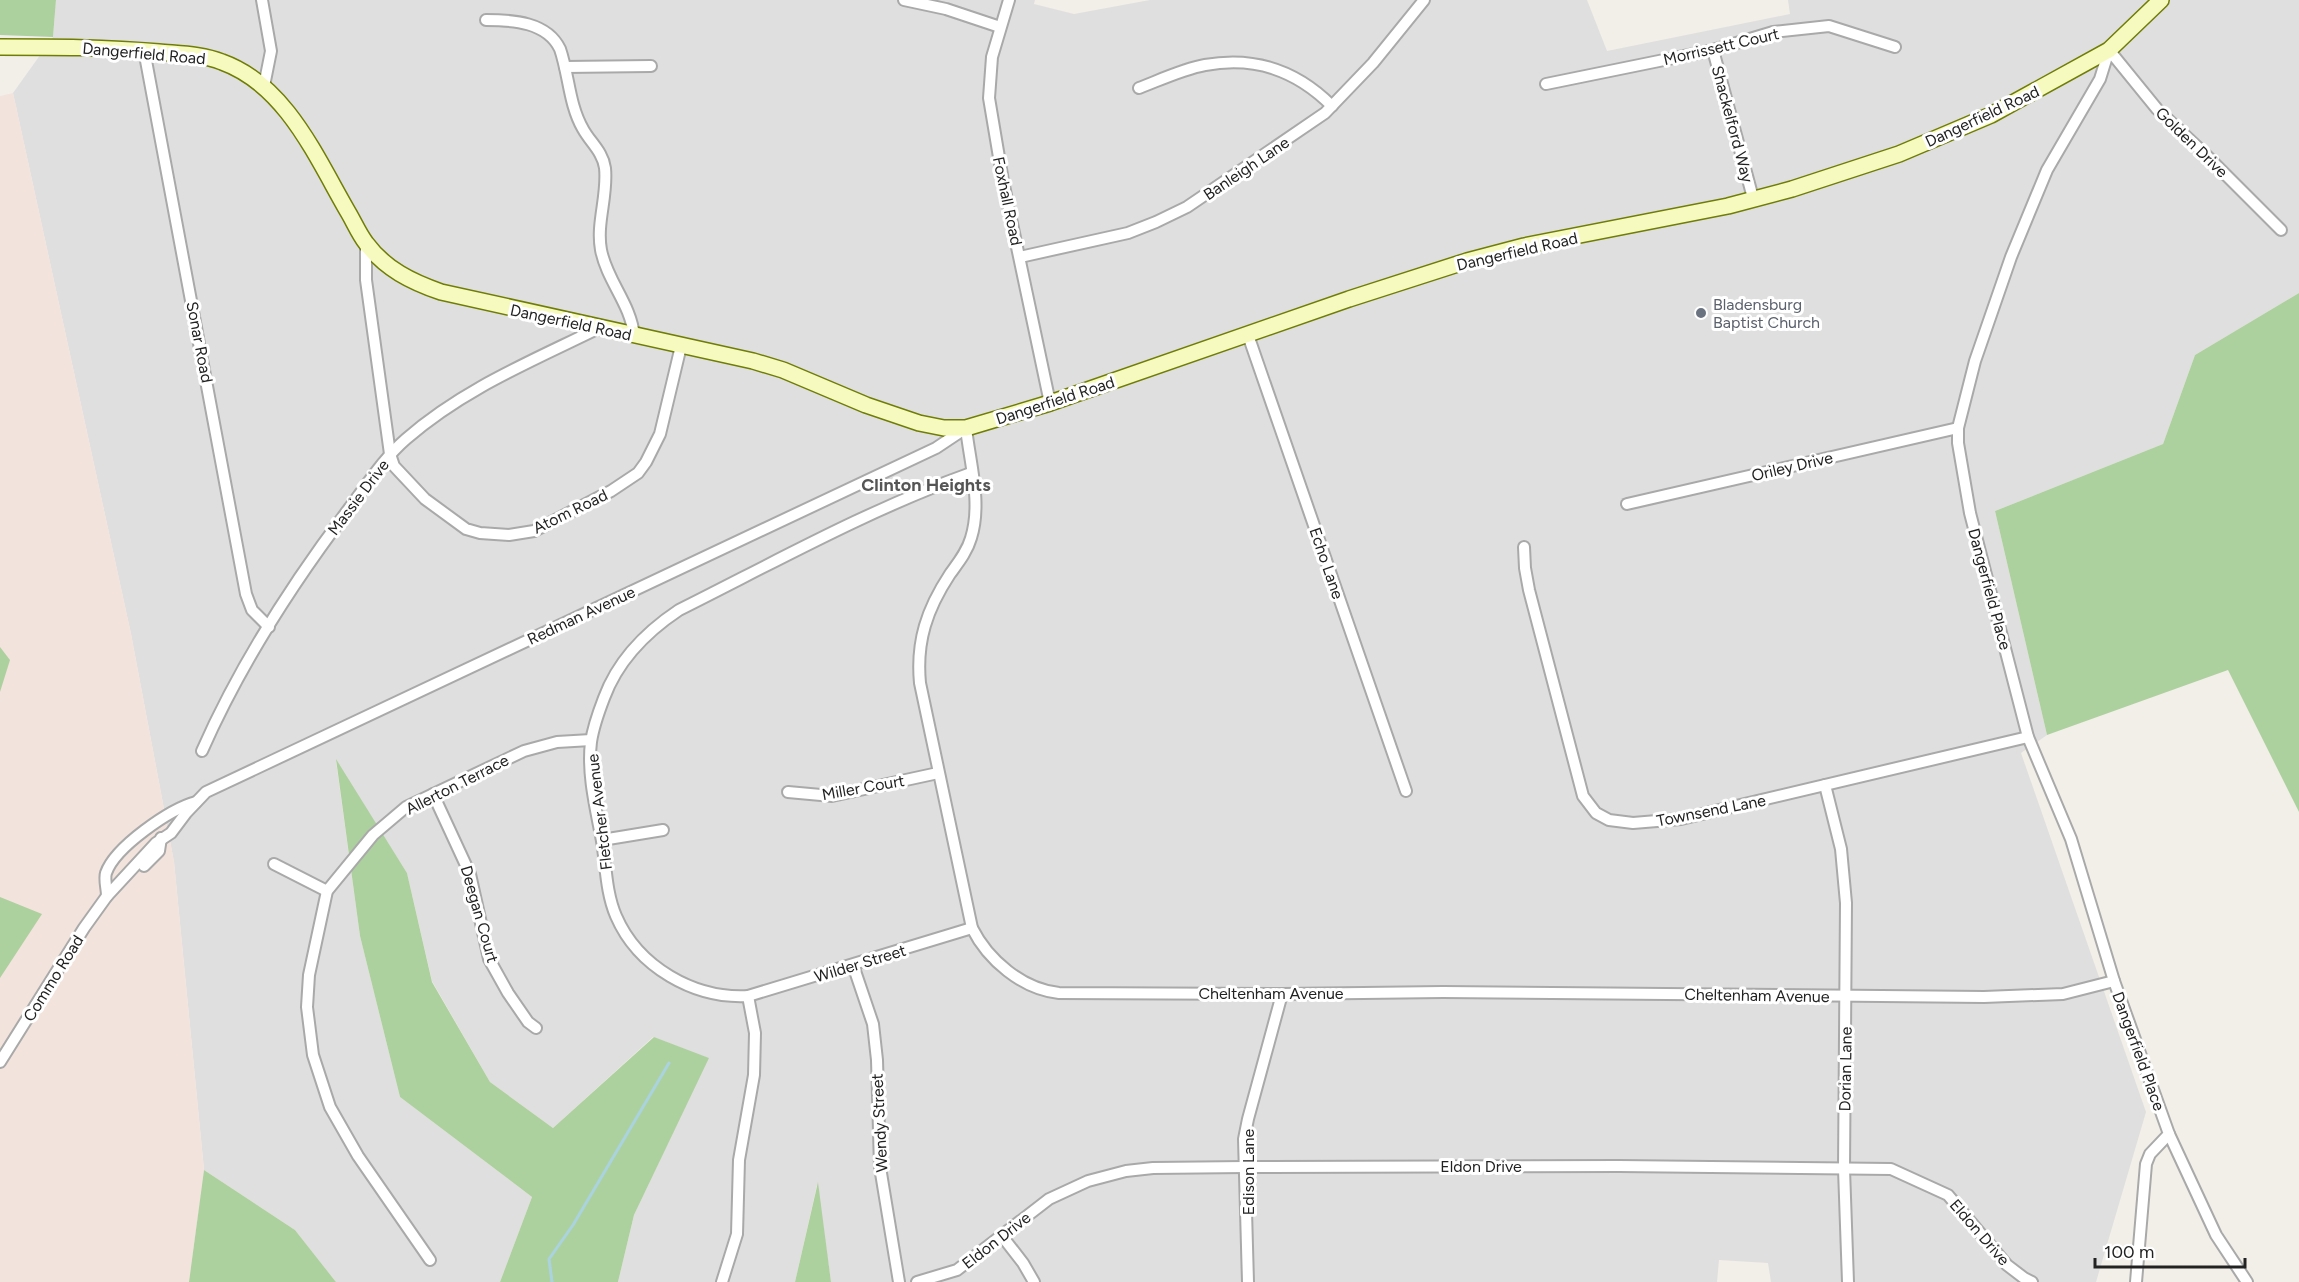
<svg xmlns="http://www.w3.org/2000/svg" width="2299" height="1282" font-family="Figtree,sans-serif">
<rect width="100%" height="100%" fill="#f2efe9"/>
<polygon fill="#e0dfdf" points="56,0 1035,0 1034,4 1074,14 1150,0 1587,0 1607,51 1790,14 1788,0 2299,0 2299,293 2195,355 2163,444 1995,511 2047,735 2021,753 2146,1112 2096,1282 1771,1282 1768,1263 1719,1260 1717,1282 831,1282 817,1185 795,1282 618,1282 634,1215 708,1058 653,1037 553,1128 490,1082 432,981 407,873 336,761 360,936 400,1097 532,1197 500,1282 336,1282 295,1230 204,1170 174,862 131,634 13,93 53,37"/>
<polygon fill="#f3e3dd" points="13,93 131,634 174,862 204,1170 189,1282 0,1282 0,96"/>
<g fill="#add19e">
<polygon points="0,0 56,0 53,37 0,35"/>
<polygon points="2299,293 2299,812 2228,670 2047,735 1995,511 2163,444 2195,355"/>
<polygon points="0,647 10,660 0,692"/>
<polygon points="336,759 407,873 432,982 490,1082 553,1128 654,1037 709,1058 634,1215 618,1282 500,1282 532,1197 400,1097 360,936"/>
<polygon points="0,897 42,914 0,978"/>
<polygon points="204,1170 295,1230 336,1282 189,1282"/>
<polygon points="818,1182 831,1282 795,1282"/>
</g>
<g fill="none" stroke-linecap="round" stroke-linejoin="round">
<polyline stroke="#aad3df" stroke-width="3" points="552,1282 549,1259 573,1225 669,1063"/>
<g stroke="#a9a9a9" stroke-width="14">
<g id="street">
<polyline points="262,0 271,51 264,86"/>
<polyline points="904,0 946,9 1000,27"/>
<polyline points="1009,0 992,57 989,98 1003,181 1050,403"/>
<path d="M486,20c27,0 61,2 74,29 9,26 9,56 23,80 7,13 20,23 22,39 3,28 -9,55 -4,82 6,31 30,54 33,86"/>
<polyline points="144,50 246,594 252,610 269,627"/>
<polyline points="1713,50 1753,198"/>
<polyline points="2109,50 2100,79 2047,170 2011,257 1975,361 1958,428 1958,443 1970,513 2028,737 2071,839 2114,981 2169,1134 2150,1154 2146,1164 2136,1282"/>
<polyline points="2109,50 2157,109 2205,154 2281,230"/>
<polyline points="565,67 651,66"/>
<polyline points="1546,84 1713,50 1773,32 1829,26 1895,47"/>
<path d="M1139,88c21,-8 44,-19 66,-23 50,-9 91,5 127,41"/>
<polyline points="366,244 366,280 390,454 394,466 425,499 466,529 480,533 509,535 534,531 611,491 638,473 646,462 660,434 681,346"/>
<polyline points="1020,257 1128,233 1156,222 1187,207 1325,113 1373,63 1424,0"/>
<polyline points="1248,335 1406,791"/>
<path d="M971,473c-101,36 -196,89 -292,137 -33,22 -61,50 -75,88 -5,13 -11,30 -13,44 -4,32 5,67 11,99 4,25 4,52 14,75 22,51 78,83 132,80l224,-68"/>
<polyline points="1627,504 1958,428"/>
<polyline points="1524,547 1525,568 1529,590 1583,796 1596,813 1609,820 1633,823 1681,819 2028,737"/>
<path d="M202,751c38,-86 90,-167 146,-241 19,-25 35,-51 58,-71 57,-50 126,-78 193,-111"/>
<polyline points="1825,785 1841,849 1846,903 1844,1169 1848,1282"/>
<polyline points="788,792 832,796 938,773"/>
<polyline points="433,794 470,874 489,959 508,993 528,1022 536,1028"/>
<polyline points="602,840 663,830"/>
<polyline points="274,864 327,891"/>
<polyline points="144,866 159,851 161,838"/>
<path d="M107,896c0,-7 -3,-17 -1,-23 9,-26 64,-64 90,-71"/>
<polyline points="853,965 873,1024 877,1060 880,1167 899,1282"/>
<path d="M0,1062l84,-134 23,-32 49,-53 15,-10 15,-20 20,-21 730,-344 30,-20c4,36 16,75 5,110 -4,14 -13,25 -21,36 -23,35 -34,67 -30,109l52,245c16,32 50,61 87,65l223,1 161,-2 541,5 79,-3 51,-13"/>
<polyline points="2169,1134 2216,1235 2247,1282"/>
<polyline points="1002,1236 1023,1263 1034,1282"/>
<polyline points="430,1260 358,1156 330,1107 313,1055 307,1007 309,975 327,891 373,835 406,807 524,751 557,742 591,740"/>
<polyline points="722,1282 737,1234 739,1160 754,1075 755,1033 748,996"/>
<polyline points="917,1282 957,1270 1049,1199 1088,1181 1126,1171 1153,1168 1245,1167 1619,1166 1891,1169 1948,1195 2007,1265 2024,1278 2032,1282"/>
<polyline points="1248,1282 1244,1139 1248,1119 1282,994"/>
</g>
</g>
<g stroke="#707d05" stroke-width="18">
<path id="secondary" d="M0,47c53,0 106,0 159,5 21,2 43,2 63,10 64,23 94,95 126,150 6,10 11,22 18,31 19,26 46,39 75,49l312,69 30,9 83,35 53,18 25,5h22l84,-25 299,-104 118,-38 57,-15 204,-40 64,-17 107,-35 92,-39 118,-65 52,-50"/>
</g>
<use href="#street" stroke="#fff" stroke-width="10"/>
<use href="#secondary" stroke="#f7fabf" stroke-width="15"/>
</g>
<circle fill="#6b7280" stroke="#fff" stroke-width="2" cx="1701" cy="313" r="6"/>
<g text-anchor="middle" stroke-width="6" stroke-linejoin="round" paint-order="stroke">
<g font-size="16" fill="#222" stroke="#fff">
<text transform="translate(1721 46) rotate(-13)" y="6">Morrissett Court</text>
<text transform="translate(144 53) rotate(5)" y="6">Dangerfield Road</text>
<text transform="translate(1982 116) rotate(-25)" y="6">Dangerfield Road</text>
<text transform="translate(1733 124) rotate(75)" y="6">Shackelford Way</text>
<text transform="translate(2192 142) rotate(44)" y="6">Golden Drive</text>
<text transform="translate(1246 168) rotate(-34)" y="6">Banleigh Lane</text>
<text transform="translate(1008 201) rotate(78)" y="6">Foxhall Road</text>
<text transform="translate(1517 251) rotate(-13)" y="6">Dangerfield Road</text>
<text transform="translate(571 322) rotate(12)" y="6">Dangerfield Road</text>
<text transform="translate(200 342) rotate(79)" y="6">Sonar Road</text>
<text transform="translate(1055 400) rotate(-18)" y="6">Dangerfield Road</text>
<text transform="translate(1792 466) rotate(-13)" y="6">Oriley Drive</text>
<text transform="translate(358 497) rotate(-53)" y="6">Massie Drive</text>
<text transform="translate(570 511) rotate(-26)" y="6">Atom Road</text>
<text transform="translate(1327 563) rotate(71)" y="6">Echo Lane</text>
<text transform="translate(1990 589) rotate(75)" y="6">Dangerfield Place</text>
<text transform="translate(581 615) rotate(-25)" y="6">Redman Avenue</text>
<text transform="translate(457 784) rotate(-27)" y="6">Allerton Terrace</text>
<text transform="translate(863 787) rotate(-10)" y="6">Miller Court</text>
<text transform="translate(1711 810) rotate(-11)" y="6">Townsend Lane</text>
<text transform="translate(599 812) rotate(-97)" y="6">Fletcher Avenue</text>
<text transform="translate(480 914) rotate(74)" y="6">Deegan Court</text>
<text transform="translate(860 963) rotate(-17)" y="6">Wilder Street</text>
<text transform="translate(53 978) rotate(-58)" y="6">Commo Road</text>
<text x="1271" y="999">Cheltenham Avenue</text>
<text transform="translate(1757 995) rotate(1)" y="6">Cheltenham Avenue</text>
<text transform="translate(2139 1051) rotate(70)" y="6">Dangerfield Place</text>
<text transform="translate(1845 1069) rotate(-89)" y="6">Dorian Lane</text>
<text transform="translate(879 1123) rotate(-93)" y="6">Wendy Street</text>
<text x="1481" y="1172">Eldon Drive</text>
<text transform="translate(1248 1172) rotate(-90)" y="6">Edison Lane</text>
<text transform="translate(1980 1232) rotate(49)" y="6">Eldon Drive</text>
<text transform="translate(996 1240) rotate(-38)" y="6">Eldon Drive</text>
</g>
<g font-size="16" fill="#5b616d" stroke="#fff" text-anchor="start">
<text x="1713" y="310">Bladensburg<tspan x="1713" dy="18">Baptist Church</tspan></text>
</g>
<g font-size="18" font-weight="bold" fill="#555" stroke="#fff">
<text x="926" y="491">Clinton Heights</text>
</g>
</g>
<path d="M2095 1258v9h150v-9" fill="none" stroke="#222222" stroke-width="3"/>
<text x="2104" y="1258" font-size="18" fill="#222222" stroke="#ffffff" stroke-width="4.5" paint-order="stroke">100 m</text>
</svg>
